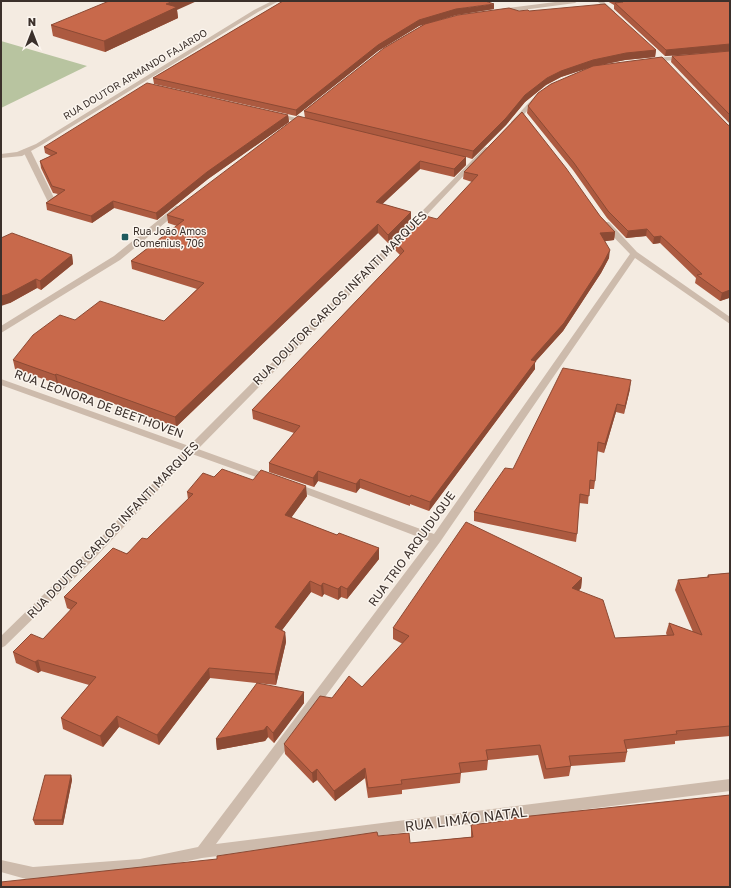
<svg xmlns="http://www.w3.org/2000/svg" width="731" height="888" font-family="'Golos Text',sans-serif">
<rect width="100%" height="100%" fill="#f4ebe1"/>
<polygon fill="#b8c4a0" points="1,41 87,66 1,108"/>
<g fill="none" stroke-linecap="round" stroke-linejoin="round">
<g fill="#cdbbac" fill-rule="evenodd">
<polygon points="276,113 309,121 310,122 307,124 274,116 274,114"/>
<polygon points="24,149 30,149 31,151 56,202 55,204 49,204 48,202 23,151"/>
</g>
<g fill="#cdbbac" fill-rule="evenodd">
<polygon points="272,1 279,1 258,12 40,146 22,156 1,158 1,154 17,152 36,144 254,10"/>
<polygon points="563,1 578,1 575,3 501,13 498,11 501,9"/>
<polygon points="597,1 603,1 615,12 615,14 611,14"/>
<polygon points="686,56 689,58 688,59 650,62 647,60 650,58"/>
<polygon points="537,94 542,95 515,124 511,124 511,122"/>
<polygon points="486,147 488,148 488,150 386,258 198,449 275,477 276,479 275,481 267,481 192,454 92,561 5,646 1,648 1,636 84,555 184,451 1,385 1,379 189,446 380,254 484,148"/>
<polygon points="176,206 182,206 183,208 120,260 1,333 1,326 114,256"/>
<polygon points="603,222 609,222 637,252 730,317 730,324 635,258 440,542 216,844 730,779 730,791 202,858 140,871 33,881 1,872 1,860 33,867 140,859 198,847 429,541 290,488 289,486 290,484 298,484 434,534 630,254 603,226"/>
</g>
</g>
<g fill="#ac5a40">
<polygon points="283,1 494,9 456,15 430,23 519,11 529,11 656,50 655,57 625,60 600,65 730,126 730,298 729,298 720,301 695,283 696,278 660,243 653,244 646,236 626,238 607,218 573,170 527,113 528,106 590,67 561,77 546,85 525,102 506,125 472,159 466,157 466,165 454,177 420,169 382,204 411,212 411,220 388,243 378,233 176,427 58,383 57,384 15,369 13,360 75,320 164,321 197,289 132,269 131,261 177,226 168,223 167,215 305,118 304,111 424,24 419,26 378,51 296,116 154,84 153,78"/>
<polygon points="607,1 730,1 730,51 665,56 614,9 614,5"/>
<polygon points="177,10 178,18 105,52 53,36 51,25"/>
<polygon points="730,51 730,124 671,62 672,56"/>
<polygon points="522,112 600,216 615,232 614,240 605,241 609,258 601,273 563,331 535,362 535,369 429,511 410,504 410,506 360,488 356,493 318,481 314,487 269,472 269,463 294,433 253,419 252,410 400,255 395,250 396,242 437,219 472,182 463,179 464,172"/>
<polygon points="288,115 289,122 208,179 157,220 114,208 92,223 47,210 46,203 58,194 53,193 41,168 40,161 51,156 45,153 44,147"/>
<polygon points="1,238 72,255 73,264 41,290 37,288 10,303"/>
<polygon points="630,389 624,414 616,412 604,453 597,451 595,481 594,489 589,489 588,504 579,503 577,534 576,542 474,521 474,512"/>
<polygon points="214,477 253,480 307,496 291,518 337,535 379,548 379,559 347,599 341,597 338,600 324,594 322,597 311,592 282,630 285,632 286,642 276,685 210,678 159,745 119,727 103,747 63,729 61,718 89,685 41,671 38,673 16,663 13,652 43,639 71,610 67,608 64,597 147,539 188,499 187,492"/>
<polygon points="730,573 730,736 675,741 675,744 627,749 627,752 625,762 571,766 569,776 544,779 538,755 488,760 487,770 461,773 460,783 402,790 402,794 368,798 365,778 335,801 317,780 313,783 285,754 284,744 332,698 362,687 403,644 393,639 393,628 582,578 581,588 579,590 615,638 667,636 666,633 669,623 693,632 675,590 678,580 707,577 708,575"/>
<polygon points="304,692 304,703 274,743 268,737 265,741 217,750 216,739"/>
<polygon points="71,775 72,780 63,825 35,825 33,820"/>
<polygon points="502,819 730,887 217,859 378,836 410,843 471,837 471,825 502,822"/>
</g>
<g fill="#8c4a34">
<polygon points="173,1 197,1 177,10 178,18 105,52 104,41 166,4"/>
<polygon points="494,4 494,9 456,15 419,26 378,51 296,116 296,110 378,45 419,20 456,9"/>
<polygon points="730,44 730,51 665,56 666,50"/>
<polygon points="656,50 655,57 625,60 592,67 561,77 546,85 525,102 506,125 472,159 473,151 525,95 547,78 561,71 593,60 626,53"/>
<polygon points="288,115 289,122 208,179 157,220 156,213 207,172"/>
<polygon points="466,157 466,165 454,177 454,169"/>
<polygon points="420,161 420,169 375,211 376,202"/>
<polygon points="113,201 114,208 92,223 91,216"/>
<polygon points="411,212 411,220 388,243 388,235"/>
<polygon points="378,224 378,233 176,427 175,417"/>
<polygon points="647,229 646,236 626,238 628,231"/>
<polygon points="615,232 614,240 599,242 600,233"/>
<polygon points="661,236 660,243 653,244 654,237"/>
<polygon points="610,250 609,258 601,273 563,331 535,362 535,369 429,511 430,502"/>
<polygon points="72,255 73,264 41,290 40,281"/>
<polygon points="36,279 37,288 10,303 1,306 1,296"/>
<polygon points="730,290 729,298 720,301 722,293"/>
<polygon points="56,374 58,383 57,384 55,375"/>
<polygon points="631,380 630,389 624,414 625,406"/>
<polygon points="617,404 616,412 604,453 605,444"/>
<polygon points="318,471 318,481 314,487 313,478"/>
<polygon points="360,479 360,488 356,493 356,484"/>
<polygon points="306,486 307,496 285,526 285,515"/>
<polygon points="379,548 379,559 347,599 347,589"/>
<polygon points="582,578 581,588 571,599 572,588"/>
<polygon points="310,581 311,592 276,638 275,627"/>
<polygon points="323,583 324,594 322,597 321,586"/>
<polygon points="341,586 341,597 338,600 338,589"/>
<polygon points="285,632 286,642 276,685 275,674"/>
<polygon points="38,660 41,671 38,673 35,662"/>
<polygon points="209,668 210,678 159,745 157,735"/>
<polygon points="304,692 304,703 274,743 273,733"/>
<polygon points="117,716 119,727 103,747 100,736"/>
<polygon points="267,726 268,737 265,741 217,750 216,739"/>
<polygon points="365,768 365,778 335,801 334,791"/>
<polygon points="317,769 317,780 313,783 312,773"/>
<polygon points="71,775 72,780 63,825 62,820"/>
</g>
<g fill="#c8694b" stroke="#8c4a34">
<polygon points="109,1 173,1 166,4 177,7 104,41 51,25"/>
<polygon points="283,1 485,1 494,4 456,9 419,20 378,45 296,110 153,78"/>
<polygon points="620,1 730,1 730,44 666,50 615,3 623,2"/>
<polygon points="605,4 656,50 626,53 593,60 561,71 547,78 525,95 506,118 473,151 304,111 384,48 425,24 458,15 509,8 519,11 528,10 529,11"/>
<polygon points="730,51 730,115 672,56"/>
<polygon points="662,57 728,125 730,126 730,290 722,293 697,275 702,274 661,236 654,237 647,229 628,231 608,211 574,163 528,106 538,93 551,84 593,66"/>
<polygon points="147,83 288,115 207,172 156,213 113,201 91,216 46,203 65,190 52,186 40,161 57,153 44,147"/>
<polygon points="522,112 566,168 600,216 615,232 600,233 610,250 602,265 564,323 531,360 536,361 430,502 411,495 410,497 360,479 356,484 318,471 313,478 269,463 300,426 252,410 404,251 396,242 422,215 437,219 478,175 464,172"/>
<polygon points="298,116 466,157 454,169 420,161 376,202 411,212 388,235 378,224 175,417 56,374 55,375 13,360 33,335 60,315 75,320 100,301 164,321 204,283 131,261 184,220 167,215"/>
<polygon points="12,233 72,255 40,281 36,279 8,294 1,296 1,238"/>
<polygon points="563,368 631,380 625,406 617,404 605,444 598,442 595,481 590,480 589,496 580,494 577,534 474,512 505,468 513,469"/>
<polygon points="222,469 253,480 261,470 306,486 285,515 337,535 339,533 379,548 347,589 341,586 338,589 323,583 321,586 310,581 275,627 285,632 275,674 209,668 157,735 117,716 100,736 61,718 96,677 38,660 35,662 13,652 31,634 43,639 77,603 64,597 113,548 127,554 142,538 147,539 193,494 187,492 203,473 214,477"/>
<polygon points="466,522 582,578 572,588 603,600 615,638 674,635 669,623 702,635 678,580 709,577 708,575 730,573 730,726 676,731 677,734 624,740 627,752 569,756 571,766 546,769 540,745 486,750 488,760 459,763 461,773 401,780 402,784 368,788 365,768 334,791 317,769 312,773 284,744 320,696 332,698 349,676 362,687 409,636 393,628"/>
<polygon points="257,683 304,692 273,733 267,726 264,730 216,739"/>
<polygon points="45,775 71,775 62,820 33,820"/>
<polygon points="730,795 730,887 1,887 1,882 217,859 217,856 377,832 378,836 409,833 410,843 473,837 471,825 503,821 502,819"/>
</g>
<rect fill="#1f5a5e" stroke="#fbf5ee" stroke-width="1.5" x="121" y="233" width="8" height="8" rx="2"/>
<g text-anchor="middle" stroke-width="3" stroke-linejoin="round" paint-order="stroke">
<g font-size="10" fill="#3b302b" stroke="#fbf5ee">
<text transform="translate(135 74) rotate(-31)" y="4">RUA DOUTOR ARMANDO FAJARDO</text>
</g>
<g font-size="10" fill="#3b302b" stroke="#fbf5ee" text-anchor="start">
<text x="133" y="235">Rua João Amos<tspan x="133" dy="12">Comenius, 706</tspan></text>
</g>
<g font-size="12" fill="#3b302b" stroke="#fbf5ee">
<text transform="translate(340 298) rotate(-45)" y="4">RUA DOUTOR CARLOS INFANTI MARQUES</text>
<text transform="translate(99 404) rotate(20)" y="4">RUA LEONORA DE BEETHOVEN</text>
<text transform="translate(113 530) rotate(-46)" y="4">RUA DOUTOR CARLOS INFANTI MARQUES</text>
<text transform="translate(412 549) rotate(-54)" y="4">RUA TRIO ARQUIDUQUE</text>
</g>
<g font-size="14" fill="#3b302b" stroke="#fbf5ee">
<text transform="translate(466 819) rotate(-7)" y="5">RUA LIMÃO NATAL</text>
</g>
</g>
<rect width="731" height="888" fill="none" stroke="#3b302b" stroke-width="4"/>
<g transform="translate(32 32)" stroke="#fbf5ee" stroke-width="3" paint-order="stroke">
<path d="M0-3L7 15L0 10L-7 15Z" fill="#3b302b"/>
<text y="-6" font-size="11" font-weight="bold" text-anchor="middle" fill="#3b302b">N</text>
</g>
</svg>
